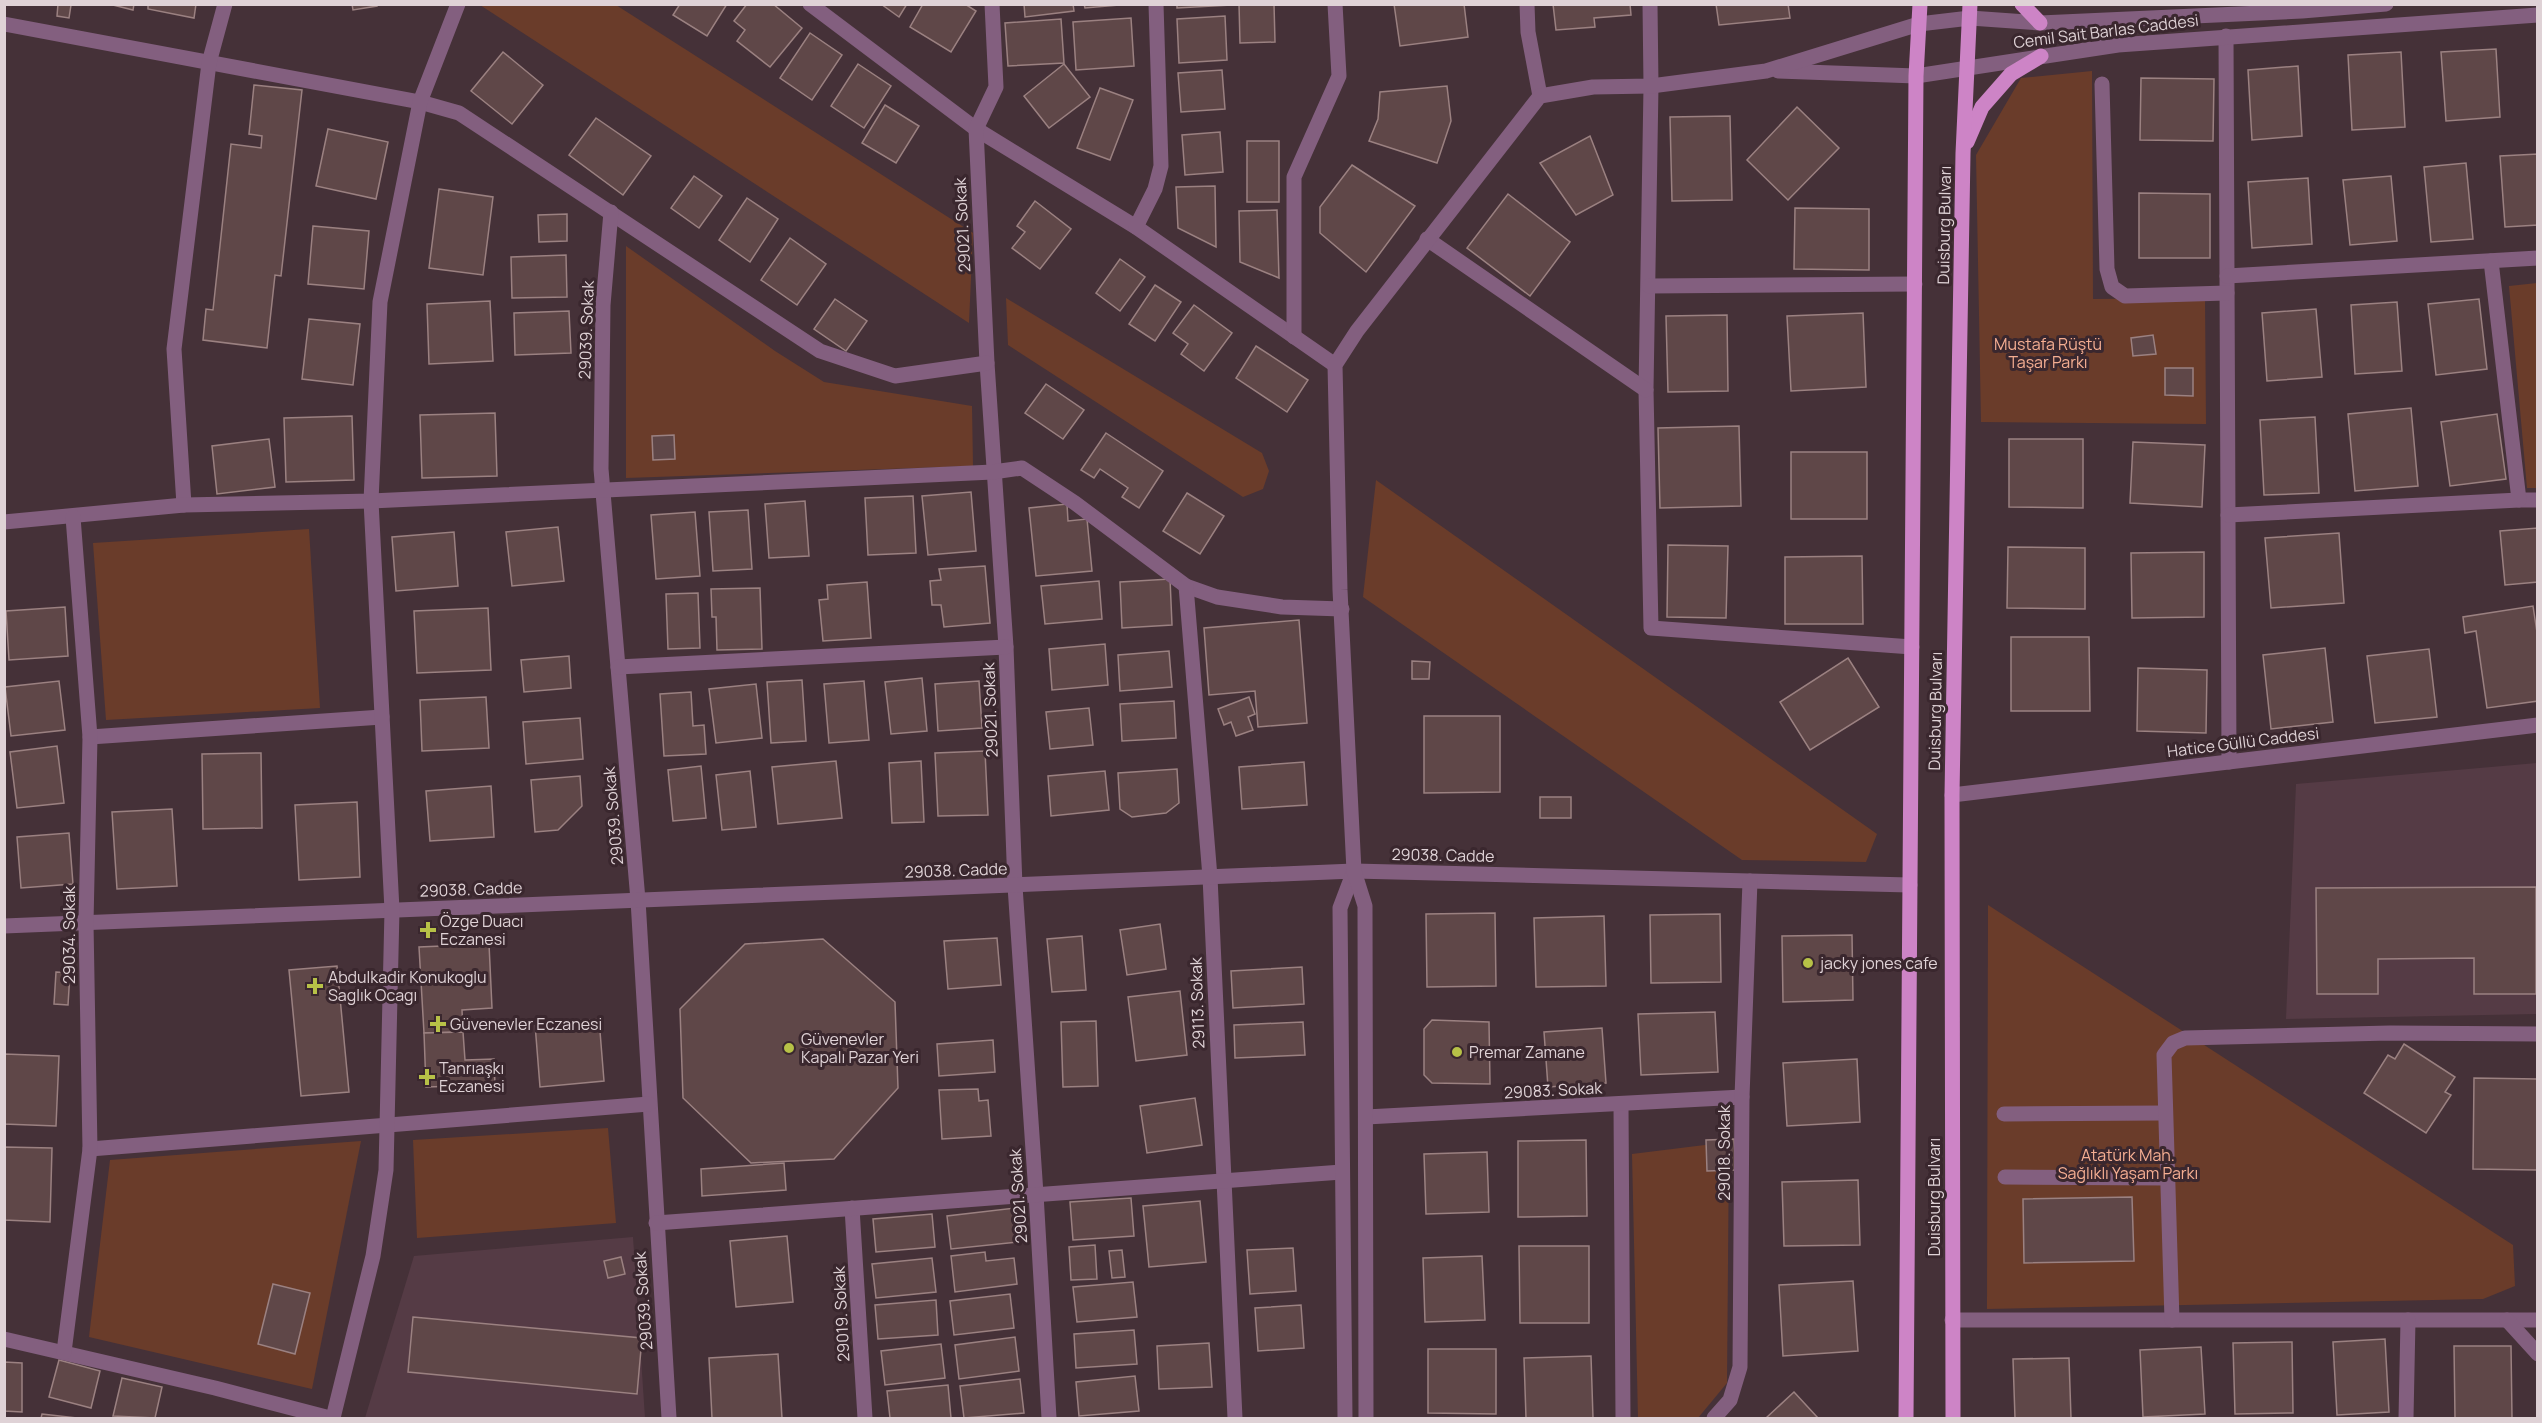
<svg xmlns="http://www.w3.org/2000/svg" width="2542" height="1423" font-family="Manrope,sans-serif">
<rect width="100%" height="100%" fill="#453138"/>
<g fill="#553b45">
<polygon points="2537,763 2536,1014 2286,1019 2296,784"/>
<polygon points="633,1237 645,1418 365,1418 414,1256"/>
</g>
<g fill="#6a3c2a">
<polygon points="480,5 616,5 973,233 969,323"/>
<polygon points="2092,71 2093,299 2205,298 2206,424 1981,422 1976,155 2021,78"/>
<polygon points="626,246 775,351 824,382 972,406 973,466 626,478"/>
<polygon points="2537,283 2537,488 2527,488 2509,286"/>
<polygon points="1006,298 1262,453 1269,471 1263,489 1243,497 1008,345"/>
<polygon points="1376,480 1877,834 1866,862 1742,860 1363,597"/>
<polygon points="309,529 320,708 106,720 93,543"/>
<polygon points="1988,905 2513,1245 2515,1286 2483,1299 1987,1309"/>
<polygon points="608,1128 616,1223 417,1238 413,1140"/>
<polygon points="361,1141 312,1389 89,1337 110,1160"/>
<polygon points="1729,1142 1727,1383 1698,1418 1638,1418 1632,1154"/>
</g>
<g fill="#5f4748" stroke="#9b8181" stroke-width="1.5">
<polygon points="58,4 71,5 69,18 57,16"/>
<polygon points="109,4 134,4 133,10"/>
<polygon points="148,4 196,4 194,18 148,9"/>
<polygon points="352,4 377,4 377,6 353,10"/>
<polygon points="680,4 727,4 707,36 673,15"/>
<polygon points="747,4 773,4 802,28 770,67 737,41 745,30 734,21"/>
<polygon points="881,4 907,4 899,17"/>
<polygon points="923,4 965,4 976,11 951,52 910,27"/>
<polygon points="1024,4 1073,4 1074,11 1025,17"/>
<polygon points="1084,4 1131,4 1085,8"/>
<polygon points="1177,4 1231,4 1231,5 1177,8"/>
<polygon points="1239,4 1274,4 1275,42 1240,43"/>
<polygon points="1394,4 1464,4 1468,37 1400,46"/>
<polygon points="1553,4 1630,4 1631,15 1594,18 1595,27 1556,30"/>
<polygon points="1716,4 1788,4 1790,18 1719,25"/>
<polygon points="1225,16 1227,60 1179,63 1177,19"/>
<polygon points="1131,18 1134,66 1076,70 1073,22"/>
<polygon points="1061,19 1064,63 1008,66 1005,23"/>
<polygon points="810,33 842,55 812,100 780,78"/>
<polygon points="2496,49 2500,117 2446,121 2441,52"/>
<polygon points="503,52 543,85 512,124 471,91"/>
<polygon points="2401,52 2405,127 2352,130 2348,55"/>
<polygon points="858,64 891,86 864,128 831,106"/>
<polygon points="1064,64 1090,97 1049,128 1024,96"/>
<polygon points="2298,66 2302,136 2252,140 2248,70"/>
<polygon points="1222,70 1225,109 1181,112 1178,73"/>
<polygon points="2141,78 2214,79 2213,141 2140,140"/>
<polygon points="254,85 302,90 281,276 275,275 267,348 203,340 206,309 213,310 231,144 261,148 262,136 249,134"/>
<polygon points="1447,86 1451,121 1437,163 1369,141 1378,119 1380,92"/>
<polygon points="1100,88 1133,100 1110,160 1077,148"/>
<polygon points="885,105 919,126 896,163 862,143"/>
<polygon points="1797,107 1839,148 1788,200 1747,160"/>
<polygon points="1730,116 1732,200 1672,201 1670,117"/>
<polygon points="596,118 651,156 623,195 569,155"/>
<polygon points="328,129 388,142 376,199 316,186"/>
<polygon points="1220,132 1223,172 1185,175 1182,135"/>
<polygon points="1590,136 1613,195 1576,215 1540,163"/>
<rect x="1247" y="141" width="32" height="61"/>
<polygon points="2538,154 2538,225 2505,227 2500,156"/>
<polygon points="2466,163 2473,239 2431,242 2424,167"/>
<polygon points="1352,165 1415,206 1366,272 1320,233 1320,207"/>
<polygon points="694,176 722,196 699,228 671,208"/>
<polygon points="2391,176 2397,241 2350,245 2343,180"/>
<polygon points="2308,178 2312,244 2252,248 2248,182"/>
<polygon points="1215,186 1216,247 1178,228 1176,187"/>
<polygon points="439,189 493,197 483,275 429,268"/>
<polygon points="2139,193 2210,194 2210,258 2139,258"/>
<polygon points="1508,194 1570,242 1530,296 1467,248"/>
<polygon points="747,198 778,219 750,262 719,240"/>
<polygon points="1035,201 1071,229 1040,269 1012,248 1025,232 1017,226"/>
<polygon points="1795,208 1869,209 1869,270 1794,269"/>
<polygon points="1277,210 1279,278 1240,262 1239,211"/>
<polygon points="567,214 567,241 539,242 538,215"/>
<polygon points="313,226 369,231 364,289 308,284"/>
<polygon points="790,238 826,264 797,305 761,280"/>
<polygon points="566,255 567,297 512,298 511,257"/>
<polygon points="1120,259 1145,277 1120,311 1096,293"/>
<polygon points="1155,285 1181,302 1155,341 1129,324"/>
<polygon points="835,299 867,321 846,351 814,329"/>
<polygon points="2479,299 2487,369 2436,375 2428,304"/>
<polygon points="490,301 493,361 429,364 427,304"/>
<polygon points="2397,302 2402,371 2355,374 2351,305"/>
<polygon points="1194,305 1232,333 1204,371 1181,354 1188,344 1173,333"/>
<polygon points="2316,309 2322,377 2267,381 2262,313"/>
<polygon points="569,311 571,353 515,355 514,313"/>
<polygon points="1863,313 1866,387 1791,391 1787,316"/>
<polygon points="1727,315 1728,391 1668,392 1666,316"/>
<polygon points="309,319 360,324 353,385 302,379"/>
<polygon points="2153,335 2156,354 2133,356 2131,338"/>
<polygon points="1256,346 1308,380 1287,412 1236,378"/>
<polygon points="2165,368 2193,368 2193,396 2165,395"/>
<polygon points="1046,384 1084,410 1063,439 1025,413"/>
<polygon points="2411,408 2418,486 2355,491 2348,414"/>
<polygon points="495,413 497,476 422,478 420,415"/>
<polygon points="2497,414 2506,479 2450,486 2441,422"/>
<polygon points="352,416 354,480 286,482 284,418"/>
<polygon points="2315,417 2319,493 2264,495 2260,420"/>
<polygon points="1739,426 1741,506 1660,508 1658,428"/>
<polygon points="1106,433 1163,471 1139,508 1122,497 1128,488 1100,469 1094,478 1081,470"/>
<polygon points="674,435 675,459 653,460 652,436"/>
<polygon points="269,439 275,487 217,494 212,446"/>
<polygon points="2009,439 2083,439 2083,508 2009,507"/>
<polygon points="2133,442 2205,445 2202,507 2130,503"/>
<rect x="1791" y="452" width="76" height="67"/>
<polygon points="971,492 976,551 928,555 922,496"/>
<polygon points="1187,493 1224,516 1200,554 1163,531"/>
<polygon points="913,496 916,553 868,555 865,498"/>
<polygon points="805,501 809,556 769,558 765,504"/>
<polygon points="1067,504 1068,521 1087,519 1092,571 1036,576 1029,508"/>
<polygon points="748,510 752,569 713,571 709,512"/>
<polygon points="695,512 700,576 656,579 651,515"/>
<polygon points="558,527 564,581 512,586 506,532"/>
<polygon points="2538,528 2538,582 2505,585 2500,531"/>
<polygon points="454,532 458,586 396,591 392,537"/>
<polygon points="2339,533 2344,603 2271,608 2265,538"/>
<polygon points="1668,545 1728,546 1726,618 1667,617"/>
<polygon points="2008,547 2085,548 2085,609 2007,608"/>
<polygon points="2204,552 2204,617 2132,618 2131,553"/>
<polygon points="1862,556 1863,624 1785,624 1785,557"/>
<polygon points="985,566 990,623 944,627 941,605 932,605 930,581 941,580 939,569"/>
<polygon points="1170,579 1172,625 1122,628 1120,582"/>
<polygon points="1099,581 1102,619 1045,624 1041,586"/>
<polygon points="867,582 871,638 823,641 819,600 828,599 827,585"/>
<polygon points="760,588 762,649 717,650 716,617 712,617 711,589"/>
<polygon points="698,593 700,648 668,649 666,594"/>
<polygon points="2533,606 2538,639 2538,701 2487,708 2476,631 2465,633 2463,617"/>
<polygon points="65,607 68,656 9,660 6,611"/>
<polygon points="488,608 491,670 417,673 414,611"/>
<polygon points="1299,620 1307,723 1258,727 1255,691 1209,695 1204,628"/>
<polygon points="2011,637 2089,637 2090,711 2011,711"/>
<polygon points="1105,644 1108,685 1052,690 1049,649"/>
<polygon points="2325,648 2333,722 2271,729 2263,655"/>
<polygon points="2429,649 2437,717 2375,723 2367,656"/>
<polygon points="1169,651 1172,687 1120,691 1118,655"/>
<polygon points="569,656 571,688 524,692 521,660"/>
<polygon points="1848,658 1879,707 1810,750 1780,702"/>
<polygon points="1412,661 1430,662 1429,679 1412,679"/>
<polygon points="2138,668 2207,670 2206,733 2137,731"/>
<polygon points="922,678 927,731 891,734 885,682"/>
<polygon points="802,680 806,741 771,743 767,682"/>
<polygon points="59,681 65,730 11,736 5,687"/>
<polygon points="864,681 869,740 829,743 824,684"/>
<polygon points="979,681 982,728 938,731 935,684"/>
<polygon points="756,684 762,738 716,743 709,689"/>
<polygon points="691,692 693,726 704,725 706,754 664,756 660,694"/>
<polygon points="486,697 489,748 422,751 420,700"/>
<polygon points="1249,697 1255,714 1248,717 1253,730 1236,736 1231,722 1224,725 1218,709"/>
<polygon points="1174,701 1176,738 1122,741 1120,704"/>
<polygon points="1089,708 1093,745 1050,749 1046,712"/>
<polygon points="1424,716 1500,716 1500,792 1424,793"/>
<polygon points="580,718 583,759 526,764 523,722"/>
<polygon points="57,746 64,803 17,808 10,752"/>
<polygon points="985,751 988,815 938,816 935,753"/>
<polygon points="261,753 262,828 203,829 202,754"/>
<polygon points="836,761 842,818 778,824 772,767"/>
<polygon points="921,761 924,822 892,823 889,763"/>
<polygon points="1304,762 1307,805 1242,809 1239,767"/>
<polygon points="701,766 706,818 673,821 668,770"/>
<polygon points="1177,769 1179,803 1166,813 1132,817 1120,809 1118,773"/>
<polygon points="750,771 756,827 722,830 716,775"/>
<polygon points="1105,771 1109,810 1051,816 1048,776"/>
<polygon points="580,776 582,806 558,830 535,832 531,780"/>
<polygon points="491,786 494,837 430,841 426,791"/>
<rect x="1540" y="797" width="31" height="21"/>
<polygon points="357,802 360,877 299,880 295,805"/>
<polygon points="172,809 177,886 117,889 112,812"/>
<polygon points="69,833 73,884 21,888 17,837"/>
<polygon points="2536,887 2536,994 2474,994 2474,958 2378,959 2378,994 2317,994 2316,888"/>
<polygon points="1495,913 1496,986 1427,987 1426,914"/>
<polygon points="1720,914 1721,982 1651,983 1650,915"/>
<polygon points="1604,916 1606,986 1536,987 1534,918"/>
<polygon points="1160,924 1166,969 1127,975 1120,930"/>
<polygon points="1852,935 1853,1000 1783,1002 1782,936"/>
<polygon points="1082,936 1086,990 1052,992 1047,939"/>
<polygon points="997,938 1001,985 948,989 944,941"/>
<polygon points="823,939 895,1002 898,1088 834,1159 751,1163 683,1098 680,1009 745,944"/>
<polygon points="489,944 492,1008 462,1010 463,1032 424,1033 419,947"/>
<polygon points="337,966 349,1092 301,1096 289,970"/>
<polygon points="1302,967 1304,1004 1233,1008 1231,971"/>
<polygon points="56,972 70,973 68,1005 54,1004"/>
<polygon points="1180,991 1187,1055 1136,1061 1128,997"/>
<polygon points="1715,1012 1718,1072 1641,1075 1638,1014"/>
<polygon points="599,1019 604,1081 540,1087 535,1024"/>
<polygon points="1432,1020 1489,1022 1490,1084 1432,1083 1424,1075 1424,1029"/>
<polygon points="1096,1021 1098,1086 1063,1087 1061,1022"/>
<polygon points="1303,1022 1305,1055 1235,1058 1234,1025"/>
<polygon points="1602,1028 1606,1083 1548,1087 1544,1032"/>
<polygon points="463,1032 465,1060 494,1059 495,1085 426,1087 424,1033"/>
<polygon points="993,1040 995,1072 939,1076 937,1044"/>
<polygon points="2404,1044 2455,1077 2445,1092 2451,1095 2426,1133 2364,1093 2388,1055 2395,1059"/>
<polygon points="4,1054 59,1056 56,1126 4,1124"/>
<polygon points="1857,1059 1860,1122 1787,1126 1783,1063"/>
<polygon points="2474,1078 2538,1079 2537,1170 2473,1169"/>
<polygon points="978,1089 979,1101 988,1100 991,1136 942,1139 939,1090"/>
<polygon points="1195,1098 1202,1145 1147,1153 1140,1106"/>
<polygon points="1734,1139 1736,1170 1707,1171 1706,1140"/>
<polygon points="1586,1140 1587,1216 1518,1217 1518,1141"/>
<polygon points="4,1147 52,1148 50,1222 4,1220"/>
<polygon points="1487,1152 1489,1212 1426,1214 1424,1154"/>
<polygon points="784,1163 786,1190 702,1196 701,1169"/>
<polygon points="1858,1180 1860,1245 1784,1246 1782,1182"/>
<polygon points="2132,1197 2134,1261 2024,1263 2023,1199"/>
<polygon points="1131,1198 1134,1236 1073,1240 1070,1202"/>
<polygon points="1200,1201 1206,1262 1149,1267 1143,1206"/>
<polygon points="1015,1208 1018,1242 951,1249 947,1216"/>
<polygon points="932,1214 935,1247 876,1252 873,1219"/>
<polygon points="787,1236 793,1302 736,1307 730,1241"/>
<polygon points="1095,1245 1097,1279 1071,1280 1069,1247"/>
<polygon points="1519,1246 1589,1246 1589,1323 1520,1323"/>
<polygon points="1293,1248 1296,1291 1250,1294 1247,1250"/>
<polygon points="1122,1250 1125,1277 1112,1278 1109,1251"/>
<polygon points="985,1252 986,1261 1014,1258 1017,1284 955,1292 951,1256"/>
<polygon points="1482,1256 1485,1320 1425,1322 1423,1258"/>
<polygon points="621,1257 625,1274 608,1278 604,1261"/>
<polygon points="932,1258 936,1292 876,1298 872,1264"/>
<polygon points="1853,1281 1858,1351 1783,1356 1779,1285"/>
<polygon points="1133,1282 1137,1317 1077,1322 1073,1287"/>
<polygon points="273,1284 310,1293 295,1354 258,1344"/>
<polygon points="1010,1294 1014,1328 954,1335 950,1301"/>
<polygon points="936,1300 938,1335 878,1339 875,1305"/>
<polygon points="1301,1305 1304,1348 1258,1351 1255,1308"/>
<polygon points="413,1317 642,1338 637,1394 408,1372"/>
<polygon points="1134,1330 1137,1364 1076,1368 1074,1334"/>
<polygon points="1015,1337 1019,1371 959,1379 955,1345"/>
<polygon points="2385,1339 2389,1412 2337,1415 2333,1342"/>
<polygon points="2292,1342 2293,1413 2235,1414 2233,1343"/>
<polygon points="1209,1343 1212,1387 1159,1389 1157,1346"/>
<polygon points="941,1344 945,1378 885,1385 881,1351"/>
<polygon points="2454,1346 2511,1346 2512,1418 2455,1418"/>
<polygon points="2201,1347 2205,1414 2143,1417 2140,1350"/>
<polygon points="1428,1349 1496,1349 1496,1414 1428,1413"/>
<polygon points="778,1354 782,1418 712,1418 709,1358"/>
<polygon points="1591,1356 1593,1418 1526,1418 1524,1358"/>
<polygon points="2069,1358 2071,1418 2015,1418 2013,1359"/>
<polygon points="59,1360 100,1371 91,1408 49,1397"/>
<polygon points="4,1362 22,1363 22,1412 4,1411"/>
<polygon points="1135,1376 1139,1411 1079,1416 1076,1382"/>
<polygon points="122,1378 162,1387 155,1418 113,1416"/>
<polygon points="1020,1379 1024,1413 964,1418 960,1386"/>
<polygon points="948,1385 951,1418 890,1418 887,1391"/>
<polygon points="1794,1392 1818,1418 1766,1418"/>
<polygon points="42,1414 77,1418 41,1418"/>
</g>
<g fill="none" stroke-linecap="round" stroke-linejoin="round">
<g stroke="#835f7f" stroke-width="15">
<polyline points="810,4 976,129 1136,227 1335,365"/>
<polyline points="992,4 996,87 976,129 987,363 1006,647 1015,886 1036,1194 1049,1418"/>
<polyline points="1527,4 1528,32 1540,96"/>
<polyline points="1650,4 1651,86 1646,390 1651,628 1912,647"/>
<polyline points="4,24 420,102 459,113 820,351 895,376 987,363"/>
<polyline points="2226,36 2229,762"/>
<polyline points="1778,71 1916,76 2118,45 2538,15"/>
<polyline points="2102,84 2107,269 2112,287 2125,296 2227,293"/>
<polyline points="611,212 603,305 601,469 638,900 669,1418"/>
<polyline points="1136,227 1155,189 1161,166 1156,4"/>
<polyline points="1427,239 1646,390"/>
<polyline points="2227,276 2538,258"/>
<polyline points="1649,286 1915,284"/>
<polyline points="1294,337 1294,177 1339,76 1335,4"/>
<polyline points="2519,500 2538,500"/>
<polyline points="184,505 174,349 209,63 225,4"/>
<polyline points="2228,515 2519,500 2491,261"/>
<polyline points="4,522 184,505 371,501 993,472 1022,468 1075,503 1186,586 1217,597 1282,607 1342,609"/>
<polyline points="1186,586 1210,877 1235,1418"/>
<polyline points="618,667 1006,647"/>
<polyline points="90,737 382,717"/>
<polyline points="1952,795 2538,725"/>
<polyline points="4,926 1354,871 1910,885"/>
<polyline points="1621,1105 1623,1418"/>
<polyline points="2004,1114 2165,1113"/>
<polyline points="1366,1117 1742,1097"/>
<polyline points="90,1149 649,1104"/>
<polyline points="2005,1177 2167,1178"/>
<polyline points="852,1208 865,1418"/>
<polyline points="656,1223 1342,1172"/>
<polyline points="1952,1320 2538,1320"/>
<polyline points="2172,1320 2164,1055 2173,1043 2185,1038 2390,1033 2538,1034"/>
<polyline points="2507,1320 2538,1354"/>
<polyline points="4,1339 215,1388 330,1418"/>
<polyline points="64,1352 90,1149 86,923 90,737 73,517"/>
<polyline points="333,1418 373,1256 386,1170 392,910 371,501 380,302 420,102 458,4"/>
<polyline points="1345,1418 1340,908 1354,871"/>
<polyline points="1366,1418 1365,906 1354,871 1340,590 1335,365 1357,331 1540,96 1593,87 1651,86 1766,71 1919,24 1970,18 2040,23 2302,11 2386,4"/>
<polyline points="1714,1418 1730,1400 1740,1367 1742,1097 1750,881"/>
<polyline points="2406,1418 2408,1320"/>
</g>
<g stroke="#cd84c6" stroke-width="15">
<polyline points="2022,4 2040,23"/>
<polyline points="1967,142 1982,107 2011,74 2041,56"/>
<polyline points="1906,1418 1916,76 1920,4"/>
<polyline points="1953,1418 1952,795 1963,153 1970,4"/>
</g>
</g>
<g fill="#b7c147" stroke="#3a272e" stroke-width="2">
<path d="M425 921h6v6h6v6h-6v6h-6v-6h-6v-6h6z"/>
<circle cx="1808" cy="963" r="6"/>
<path d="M312 977h6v6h6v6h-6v6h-6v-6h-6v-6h6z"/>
<path d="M435 1015h6v6h6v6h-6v6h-6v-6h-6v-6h6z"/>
<circle cx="789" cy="1048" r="6"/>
<circle cx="1457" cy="1052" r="6"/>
<path d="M424 1068h6v6h6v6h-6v6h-6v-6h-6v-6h6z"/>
</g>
<g text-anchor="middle" stroke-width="6" stroke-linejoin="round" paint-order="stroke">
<g font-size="16" fill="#dfd2d6" stroke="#3a272e">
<text transform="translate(2106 31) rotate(-7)" y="6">Cemil Sait Barlas Caddesi</text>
<text transform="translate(962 225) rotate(-93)" y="6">29021. Sokak</text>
<text transform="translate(1944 225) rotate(-89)" y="6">Duisburg Bulvarı</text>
<text transform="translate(586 330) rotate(-88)" y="6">29039. Sokak</text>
<text transform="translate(990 710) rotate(-92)" y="6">29021. Sokak</text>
<text transform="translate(1935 711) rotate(-89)" y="6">Duisburg Bulvarı</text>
<text transform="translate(2243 742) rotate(-7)" y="6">Hatice Güllü Caddesi</text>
<text transform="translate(613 816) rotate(-95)" y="6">29039. Sokak</text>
<text transform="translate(1443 855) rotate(1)" y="6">29038. Cadde</text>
<text transform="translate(956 870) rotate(-2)" y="6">29038. Cadde</text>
<text transform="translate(471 889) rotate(-2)" y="6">29038. Cadde</text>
<text transform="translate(69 935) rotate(-90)" y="6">29034. Sokak</text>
<text transform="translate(1197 1003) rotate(-92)" y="6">29113. Sokak</text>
<text transform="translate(1553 1090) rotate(-3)" y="6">29083. Sokak</text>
<text transform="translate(1724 1153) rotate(-90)" y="6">29018. Sokak</text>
<text transform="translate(1018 1196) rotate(-94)" y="6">29021. Sokak</text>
<text transform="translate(1934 1197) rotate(-90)" y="6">Duisburg Bulvarı</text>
<text transform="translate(643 1301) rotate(-94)" y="6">29039. Sokak</text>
<text transform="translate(841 1314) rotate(-93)" y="6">29019. Sokak</text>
</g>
<g font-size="16" fill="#f5ae92" stroke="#3a272e">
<text x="2048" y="350">Mustafa Rüştü<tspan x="2048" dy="18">Taşar Parkı</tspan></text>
<text x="2128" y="1161">Atatürk Mah.<tspan x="2128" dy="18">Sağlıklı Yaşam Parkı</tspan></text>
</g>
<g font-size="16" fill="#dfd2d6" stroke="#3a272e" text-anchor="start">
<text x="440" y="927">Özge Duacı<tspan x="440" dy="18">Eczanesi</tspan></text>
<text x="1820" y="969">jacky jones cafe</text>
<text x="328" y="983">Abdulkadir Konukoglu<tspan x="328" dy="18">Saglık Ocagı</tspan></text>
<text x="450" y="1030">Güvenevler Eczanesi</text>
<text x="801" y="1045">Güvenevler<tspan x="801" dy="18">Kapalı Pazar Yeri</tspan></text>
<text x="1469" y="1058">Premar Zamane</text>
<text x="439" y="1074">Tanrıaşkı<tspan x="439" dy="18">Eczanesi</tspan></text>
</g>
</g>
<rect width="2542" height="1423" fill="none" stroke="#dfd2d6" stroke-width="12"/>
</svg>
